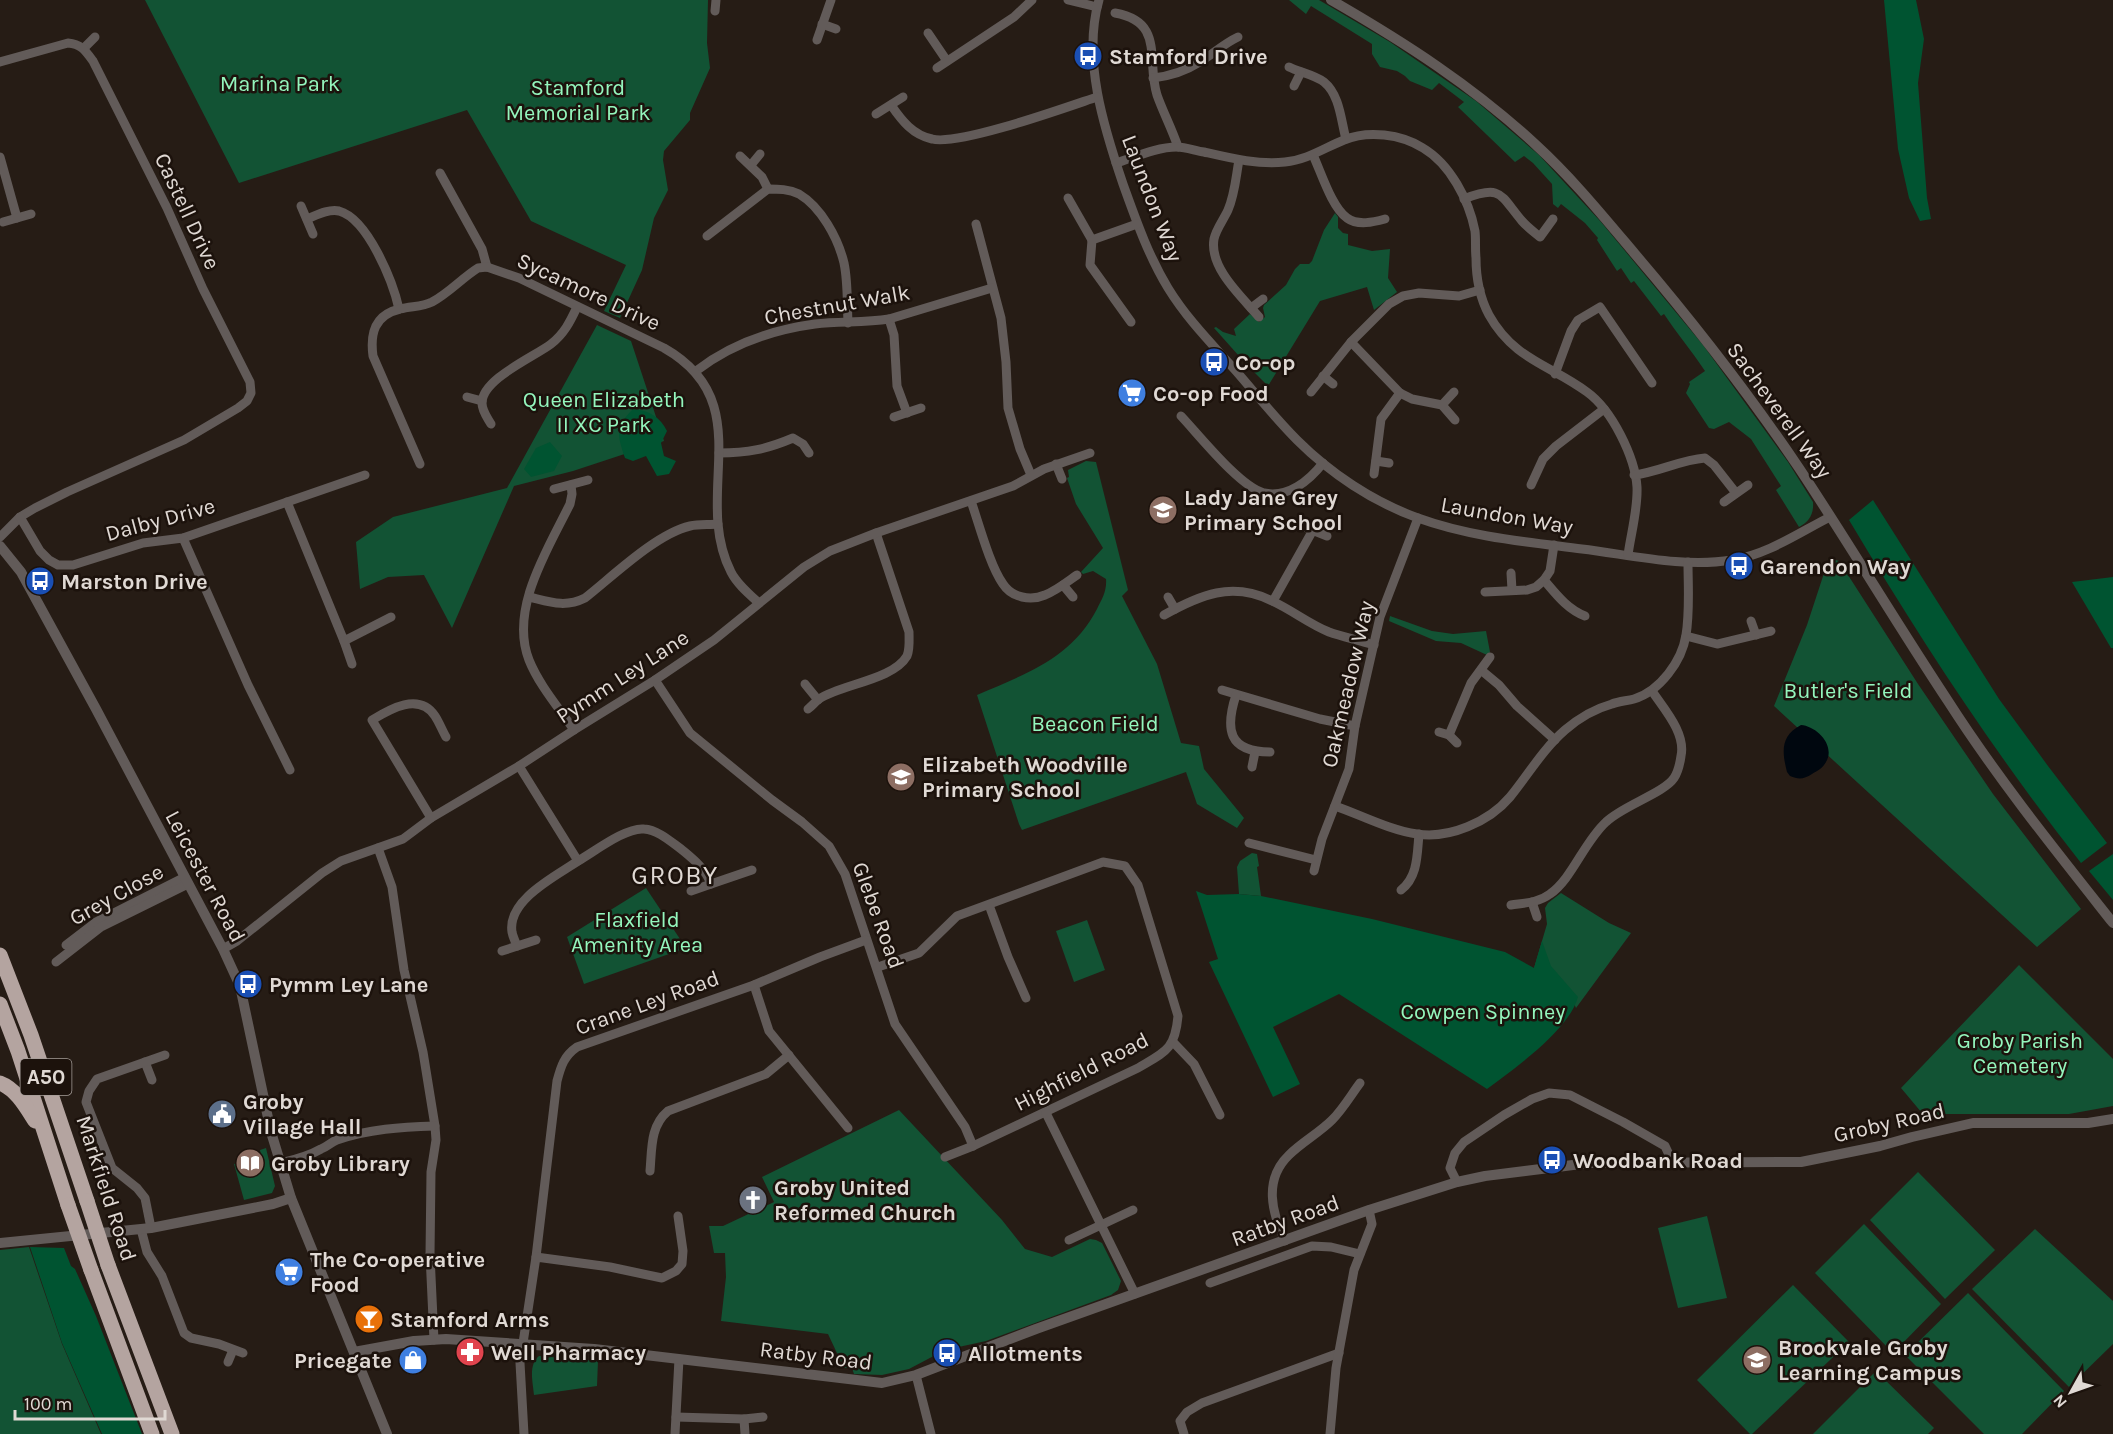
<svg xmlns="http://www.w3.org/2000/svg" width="2113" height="1434" font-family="Karla,sans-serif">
<rect width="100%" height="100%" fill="#261c15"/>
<g fill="#125334">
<polygon points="145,0 708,0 707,43 710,68 690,113 690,120 664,151 663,160 668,190 654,218 642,270 620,318 604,311 626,265 531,221 467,110 239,183"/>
<path d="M1289,0h30l71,42 86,59 63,54 62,67 102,123 85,117 25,40c1,12 -4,20 -14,25l-23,-37 5,-4 -30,-47 -22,-17 -15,7 -5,-1 -23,-35 4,-9 -1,-2 16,-11c-13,-20 -28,-37 -41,-57l-3,2 -27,-35 -3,2 -10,-15 -4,3 -20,-31 1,-2 -13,-15 -24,-19 -3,4 -5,-4 -1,-20 -19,-21 -9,-7 -9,6 -57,-55 6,-5 -25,-19 -7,7 -22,-9 -5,-5 -8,-5 -17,-4 -8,-13v-10l-61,-38 -5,8z"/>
<polygon points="1335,213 1338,217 1338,228 1343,233 1348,234 1348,245 1372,251 1390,249 1388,278 1397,292 1374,310 1367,287 1320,301 1268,386 1247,365 1214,328 1216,327 1223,332 1236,336 1234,329 1250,314 1259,322 1265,317 1263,308 1264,305 1286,285 1295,269 1300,264 1309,264 1312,261 1324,230"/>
<polygon points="597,325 631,341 664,441 573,471 514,486 452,628 424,575 388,577 360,589 356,542 393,517 507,488"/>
<path d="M1086,461l10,1 32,128 -6,6 35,68 24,79 18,3 5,23 40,49 -7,10 -40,-24 -11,-32 -164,58 -3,-6 -42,-129c48,-21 94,-36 120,-86 5,-10 10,-18 9,-30l-13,-8 -10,3 -2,-2 22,-24 -27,-44 -9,-26 2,-1 -1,-7z"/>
<polygon points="1829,558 1839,561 1918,684 1993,794 2081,909 2037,947 1774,706 1807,625"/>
<polygon points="1390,616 1432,631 1453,634 1486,631 1490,652 1487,655 1461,643 1436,641 1389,621"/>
<polygon points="1252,853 1257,854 1259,866 1257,867 1261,896 1239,894 1237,867 1240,861"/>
<polygon points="646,888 686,948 584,984 567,937"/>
<polygon points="1561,893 1609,923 1631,933 1576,1008 1570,995 1534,968 1547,924 1545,908 1548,903"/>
<polygon points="1087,920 1105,970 1074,982 1056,931"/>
<polygon points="2019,965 2113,1059 2113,1106 2069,1114 1945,1114 1927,1119 1901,1088"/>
<polygon points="899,1110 1002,1220 1025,1249 1052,1257 1090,1239 1096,1240 1102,1243 1121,1281 1118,1290 1111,1295 986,1341 945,1350 909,1369 882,1375 854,1374 852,1368 844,1368 828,1334 721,1321 726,1277 725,1253 714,1253 709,1226 723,1226 774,1202 762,1177"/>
<polygon points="266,1148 275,1186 272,1193 244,1200 234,1164 238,1163 242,1175 264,1169 260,1150"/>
<polygon points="1918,1172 1995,1250 1945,1299 1870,1220"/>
<polygon points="1707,1216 1727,1298 1678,1308 1658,1228"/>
<polygon points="1864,1224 1941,1304 1893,1353 1815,1273"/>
<polygon points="2035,1229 2113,1301 2113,1344 2069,1387 1972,1289"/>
<polygon points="29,1247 62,1344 101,1434 0,1434 0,1250"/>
<polygon points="1793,1285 1849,1342 1752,1434 1750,1434 1697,1380"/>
<polygon points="1968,1293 2064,1391 2022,1434 1984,1434 1905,1355"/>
<path d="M539,1356l59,5 -1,25 -63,9c-1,-13 -6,-30 5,-39z"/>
<polygon points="1876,1371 1934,1428 1928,1434 1813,1434"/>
</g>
<g fill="#005431">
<polygon points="1884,0 1916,0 1924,39 1918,83 1927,198 1931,219 1920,221 1909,198 1898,149"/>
<path d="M633,409c16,1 27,8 34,22l-6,12 3,13 12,5 -7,13 -12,2 -11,-20 -13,5 -8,-3c-8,-24 -10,-31 8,-49z"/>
<polygon points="550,442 562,456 554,471 531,477 524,469 536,448"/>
<path d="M1873,500l126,199 49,67 59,77 -26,20c-86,-109 -161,-224 -232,-343z"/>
<polygon points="2113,577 2113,648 2111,648 2072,582"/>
<polygon points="2113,854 2113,900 2089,871"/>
<path d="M1196,891l11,4 32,-1 22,2 111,23 133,33 29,16 8,-27 9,25 27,31c-9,33 -63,71 -91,92l-148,-95 -66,33 27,57 -27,13 -64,-135 9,-3z"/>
<polygon points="30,1247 64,1248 71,1266 75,1269 96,1316 142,1434 102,1434 62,1343"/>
</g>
<path fill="#00070f" d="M1801,725c15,1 35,20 25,37 -3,6 -9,9 -14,12 -8,5 -13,6 -22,2l-3,-4c-5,-20 -7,-36 14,-47z"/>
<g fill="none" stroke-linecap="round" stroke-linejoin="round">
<g stroke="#625b59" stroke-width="9">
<polyline points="1068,0 1097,7"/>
<path d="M1099,0c-17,59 5,128 24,184 13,36 25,71 45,104 19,31 44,56 68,83 20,23 39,47 61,69 33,33 76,62 121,78 52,19 110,24 164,31 49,6 101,19 150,11 35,-5 68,-28 98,-43"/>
<polyline points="715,11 716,0"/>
<path d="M1115,13c50,9 31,46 42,82 6,17 15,34 21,52"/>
<polyline points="822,24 836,29"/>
<polyline points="928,33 947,61"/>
<polyline points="817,40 831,0"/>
<polyline points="84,48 95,37"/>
<path d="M0,62l68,-19c13,1 17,7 25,18l74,147 36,81 47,93 1,11 -4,8 -9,7 -54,32 -117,52 -32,16 -15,9 -20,20"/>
<path d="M1289,67c10,5 26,8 35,15 16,13 17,39 22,57"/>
<polyline points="937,68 1014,17 1032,0"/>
<path d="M1153,78c17,-2 31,-6 45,-15 14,-8 25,-19 40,-26"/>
<polyline points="1294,86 1301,72"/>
<path d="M891,105c11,16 22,30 41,34 27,7 135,-32 165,-42"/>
<polyline points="876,114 903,97"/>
<path d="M1313,155c8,17 19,53 34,63 11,8 27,4 38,1"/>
<polyline points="740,156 762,177 768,189"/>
<polyline points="0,157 17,218"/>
<path d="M1239,160c-3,16 -4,34 -11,50 -4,9 -12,19 -14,29 -5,29 28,58 45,78"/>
<path d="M1116,163c19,-6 41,-16 61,-16 9,0 19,4 27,5 26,6 54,13 81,10 22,-2 39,-14 59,-22 24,-10 57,-6 79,8 27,16 46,52 52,83 1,8 0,18 1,27 0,19 4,40 13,57 25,45 62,50 98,77 25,18 48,65 50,95 1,22 -6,46 -9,68"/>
<polyline points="751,165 760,154"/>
<polyline points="440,173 482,249 487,267"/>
<polyline points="1068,198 1092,240"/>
<path d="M1464,199c38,-15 36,-4 58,22 5,6 12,11 18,16l13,-18"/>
<polyline points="301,206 313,234"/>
<path d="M307,219c10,-4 21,-10 32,-8 29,8 54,71 60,98"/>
<polyline points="3,222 31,214"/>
<polyline points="976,224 1001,318 1006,362 1008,408 1020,449 1031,475"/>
<path d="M707,236l61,-47c10,0 21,0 31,5 22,13 39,44 45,69 4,19 3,39 4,60"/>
<polyline points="1251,308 1263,299"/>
<polyline points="889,319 894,335 897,386 907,413"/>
<polyline points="1131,322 1090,265 1092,240 1137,224"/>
<path d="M696,371c35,-27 75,-41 119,-47 25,-3 49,-1 74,-5l103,-31"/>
<polyline points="1555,374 1571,331 1578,320 1600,307 1652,383"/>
<polyline points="1323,376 1333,384"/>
<polyline points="1311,392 1351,342"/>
<polyline points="467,397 482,401"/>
<polyline points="1442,405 1454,392"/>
<path d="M1181,416c18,19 59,71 83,77 24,5 45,-12 59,-30"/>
<polyline points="894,417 921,408"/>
<polyline points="1455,420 1442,405 1412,399 1400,393 1351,342 1389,304 1403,296 1419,293 1459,296 1480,290"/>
<path d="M491,424c-4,-7 -9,-13 -9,-21 0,-24 52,-46 69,-59 13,-10 19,-22 26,-37"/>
<path d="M719,453c29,0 48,-4 74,-15l10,6 6,9"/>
<polyline points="1376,461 1389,463"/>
<path d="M420,464l-47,-108c-3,-22 1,-41 27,-47 11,-3 22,-2 32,-7 17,-9 30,-24 46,-34l9,-1 32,11 145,70c97,55 27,146 67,224 6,12 18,22 28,31"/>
<polyline points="1056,464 1062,479"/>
<polyline points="1374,474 1381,419 1400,393"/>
<path d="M1634,475c25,-3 46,-15 71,-17l9,7 22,28"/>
<path d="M571,485l1,9 -2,10c-22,45 -61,105 -41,156 10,25 30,48 45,70"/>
<polyline points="1531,485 1543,459 1556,446 1604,409"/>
<polyline points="554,489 588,480"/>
<path d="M971,501c8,23 19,65 32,83 9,14 28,17 42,11 11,-4 22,-13 32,-20"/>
<polyline points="287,502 344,641 391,617"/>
<polyline points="1724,502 1748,485"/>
<polyline points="20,517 40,551 49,560 58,565 73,565 143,543 183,538 365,475"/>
<polyline points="1307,528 1327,536"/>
<polyline points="183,538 248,685 290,770"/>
<path d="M1554,545l-4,26 -6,9c12,14 23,29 41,36"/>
<polyline points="1511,573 1512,590"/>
<polyline points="1063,585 1073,597"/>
<polyline points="1485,592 1527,590 1536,587 1544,580"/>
<path d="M529,597c21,5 36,11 56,1 28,-22 71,-64 105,-72 9,-2 19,-1 28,-2"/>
<polyline points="1168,597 1175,609"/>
<polyline points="1273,601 1313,530"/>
<path d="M1164,615c36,-20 68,-34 108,-14 20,9 37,23 57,31 14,5 30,8 45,13"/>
<polyline points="1751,621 1756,635"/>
<polyline points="1686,636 1717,644 1771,631"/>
<polyline points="344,641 352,664"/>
<polyline points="1481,670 1499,685 1517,706 1555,740"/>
<polyline points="655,680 690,733 772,800 802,822 829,846 845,874 895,1024 965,1127 973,1146"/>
<polyline points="805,684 818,700"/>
<polyline points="1222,690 1320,719 1355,726"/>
<path d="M1236,695c-11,34 -8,57 34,57"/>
<path d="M808,709c4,-3 7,-7 11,-10 23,-15 74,-19 88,-43 3,-7 2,-17 2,-24l-33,-99"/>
<polyline points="1439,732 1449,735 1457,743"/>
<polyline points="1449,735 1471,683 1490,657"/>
<path d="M519,766l59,95c16,-9 48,-34 66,-32 14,1 26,12 37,20 12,10 24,19 30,35l41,-14"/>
<polyline points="1252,767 1255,752"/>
<path d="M1335,806c26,9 54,24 82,28 32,5 72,-12 93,-37 18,-22 33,-48 55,-67 14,-12 29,-21 47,-26 7,-3 15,-3 22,-5 26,-8 48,-38 52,-64 4,-24 2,-49 2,-73"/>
<path d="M431,818l-59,-98c18,-11 47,-28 63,-4 4,6 7,14 11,21"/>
<polyline points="1249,843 1316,860"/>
<polyline points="378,848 392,887 404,970 423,1052 435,1126 436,1140 431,1172 430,1255 434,1340"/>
<polyline points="1314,871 1322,839 1349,769 1355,726 1380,617 1418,518"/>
<path d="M1401,890c17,-13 16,-35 18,-56"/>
<polyline points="691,891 711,884"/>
<polyline points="1532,902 1537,917"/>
<polyline points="989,905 1008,957 1026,998"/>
<path d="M1511,905c13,-2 27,-2 39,-11 22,-15 34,-52 56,-72 16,-16 58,-29 68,-44 4,-6 6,-15 7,-22 5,-23 -17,-47 -29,-65"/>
<polyline points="66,945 96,922 185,877"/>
<path d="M517,946c-2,-5 -4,-9 -5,-14 -5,-32 44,-56 66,-71"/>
<polyline points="223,949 237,941 322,873 341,861 403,839 431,818 519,766 574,730 655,680 714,640 804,567 830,551 876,533 1013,486 1044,469 1090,453"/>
<polyline points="502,951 536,940"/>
<polyline points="56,962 101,927 188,884"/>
<path d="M878,967l41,-14 38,-37 146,-54 22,4 13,19 40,131c-3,34 -13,36 -40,52l-165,78 -28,11"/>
<polyline points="754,985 769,1031 848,1128"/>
<polyline points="1173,1042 1194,1064 1220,1115"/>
<polyline points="145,1062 152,1080"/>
<polyline points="1046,1113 1135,1294"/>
<path d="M281,1163c13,-3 28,-7 40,-14 6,-2 10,-7 16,-9 31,-11 65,-13 98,-14"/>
<path d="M650,1171c2,-22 0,-45 18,-60l98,-37 23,-19"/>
<polyline points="1457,1182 1450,1168 1455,1153 1464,1142 1504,1115 1532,1099 1549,1093 1570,1095 1623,1122 1665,1146 1673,1163"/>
<polyline points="151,1228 145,1198 137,1188 112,1168 86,1102 89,1091 97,1079 165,1055"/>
<polyline points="141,1229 147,1252 162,1276 184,1333 191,1338 219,1344 243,1353"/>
<polyline points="1069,1240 1133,1210"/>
<path d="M1285,1241c-13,-28 -22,-61 4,-86 13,-13 30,-22 43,-35 11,-11 19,-25 28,-37"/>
<path d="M536,1257l21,-176c4,-15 7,-25 20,-34l177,-62 66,-28 46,-17"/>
<polyline points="1210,1283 1312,1246 1331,1247 1360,1254"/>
<polyline points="228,1362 233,1350"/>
<polyline points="916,1375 931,1434"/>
<polyline points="676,1417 744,1419 763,1417"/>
<polyline points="744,1419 745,1434"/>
<polyline points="524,1434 520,1363 536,1257 610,1267 662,1278 676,1271 682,1264 683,1251 678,1216"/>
<polyline points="675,1434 679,1359"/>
<polyline points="1184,1434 1180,1421 1187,1412 1202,1403 1339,1353"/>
<polyline points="1330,1434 1336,1368 1354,1270 1372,1224 1369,1210"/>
</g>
<g stroke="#625b59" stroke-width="10">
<path d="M1331,0c73,42 143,87 205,145 36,33 67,71 99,109 58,68 114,140 164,214 51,77 98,156 149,233 50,78 108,150 165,222"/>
<polyline points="0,546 21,572 96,709 223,949 240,986 271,1132 291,1198 387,1434"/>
<polyline points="0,1243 151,1228 273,1204 291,1198"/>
<polyline points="354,1352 414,1341 446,1339 594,1349 882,1383 916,1375 1036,1329 1369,1210 1457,1182 1485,1176 1589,1163 1801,1162 1880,1146 1912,1137 1973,1123 2088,1123 2113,1119"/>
</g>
<g stroke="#b4a4a0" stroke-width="15">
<polyline points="0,955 31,1035 87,1201"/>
<polyline points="0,1004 18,1051 68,1205"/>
<path d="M0,1083c16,6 26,24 35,38"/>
<polyline points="108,1265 172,1434"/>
<polyline points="91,1270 152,1434"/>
</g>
<g stroke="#b4a4a0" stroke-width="15">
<polyline points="87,1201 108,1265"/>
<polyline points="68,1205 91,1270"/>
</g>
</g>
<defs>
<g id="bus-disc" transform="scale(1.5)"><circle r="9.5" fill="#1a4fb4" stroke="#1c120c"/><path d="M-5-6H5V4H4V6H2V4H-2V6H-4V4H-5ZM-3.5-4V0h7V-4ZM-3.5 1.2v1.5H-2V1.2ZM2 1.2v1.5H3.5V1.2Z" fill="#fff"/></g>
<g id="supermarket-disc" transform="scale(1.5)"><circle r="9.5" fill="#3f7fe0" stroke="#1c120c"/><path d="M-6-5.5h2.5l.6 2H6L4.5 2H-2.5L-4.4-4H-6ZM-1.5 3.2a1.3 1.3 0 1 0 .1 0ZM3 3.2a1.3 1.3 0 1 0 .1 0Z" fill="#fff"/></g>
<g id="school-disc" transform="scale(1.5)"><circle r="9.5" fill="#8d6e63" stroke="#1c120c"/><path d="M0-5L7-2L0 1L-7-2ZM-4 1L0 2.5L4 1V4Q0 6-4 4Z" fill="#fff"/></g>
<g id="civic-disc" transform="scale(1.5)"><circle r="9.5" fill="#5c6f8a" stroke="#1c120c"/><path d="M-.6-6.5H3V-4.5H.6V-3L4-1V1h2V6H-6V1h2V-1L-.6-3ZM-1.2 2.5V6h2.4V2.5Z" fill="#fff"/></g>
<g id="library-disc" transform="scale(1.5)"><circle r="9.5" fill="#8d6e63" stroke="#1c120c"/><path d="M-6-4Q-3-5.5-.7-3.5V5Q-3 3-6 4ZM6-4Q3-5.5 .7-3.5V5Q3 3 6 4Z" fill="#fff"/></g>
<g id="church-disc" transform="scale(1.5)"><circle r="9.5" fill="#6b7280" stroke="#1c120c"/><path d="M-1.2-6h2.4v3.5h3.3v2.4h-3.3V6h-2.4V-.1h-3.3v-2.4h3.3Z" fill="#fff"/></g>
<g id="bar-disc" transform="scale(1.5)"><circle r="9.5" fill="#e8710a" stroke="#1c120c"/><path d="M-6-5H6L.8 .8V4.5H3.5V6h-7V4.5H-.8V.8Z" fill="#fff"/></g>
<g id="pharmacy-disc" transform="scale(1.5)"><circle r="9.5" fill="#e0444e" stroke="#1c120c"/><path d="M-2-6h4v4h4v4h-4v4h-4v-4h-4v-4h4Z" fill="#fff"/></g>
<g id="shop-disc" transform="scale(1.5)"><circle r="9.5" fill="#3f7fe0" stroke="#1c120c"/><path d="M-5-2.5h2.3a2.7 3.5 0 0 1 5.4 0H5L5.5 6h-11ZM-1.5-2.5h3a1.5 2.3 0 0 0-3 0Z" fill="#fff"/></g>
</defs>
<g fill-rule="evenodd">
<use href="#bus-disc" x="1088" y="56"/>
<use href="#bus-disc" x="1214" y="362"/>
<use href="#supermarket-disc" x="1132" y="393"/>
<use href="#school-disc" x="1163" y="510"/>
<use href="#bus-disc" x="1739" y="566"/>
<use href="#bus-disc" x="40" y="581"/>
<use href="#school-disc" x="901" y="777"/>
<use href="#bus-disc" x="248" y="984"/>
<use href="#civic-disc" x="222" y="1114"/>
<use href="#bus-disc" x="1552" y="1160"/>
<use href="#library-disc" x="250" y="1163"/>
<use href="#church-disc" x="753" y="1200"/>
<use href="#supermarket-disc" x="289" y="1272"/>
<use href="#bar-disc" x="369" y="1319"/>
<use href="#pharmacy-disc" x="470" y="1352"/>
<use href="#bus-disc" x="947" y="1353"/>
<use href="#shop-disc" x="413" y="1360"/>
<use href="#school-disc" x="1757" y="1360"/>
</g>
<g text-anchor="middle" stroke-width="5" stroke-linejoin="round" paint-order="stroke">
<rect fill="#1c120c" stroke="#a59d98" stroke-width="1.5" x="20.5" y="1059" width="51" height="36" rx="4.5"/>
<g font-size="21" font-weight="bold" fill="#e0d9d4">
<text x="46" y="1084">A50</text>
</g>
<g font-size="22" font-weight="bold" fill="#e0d9d4" stroke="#1c120c" text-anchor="start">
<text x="1109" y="64">Stamford Drive</text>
<text x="1235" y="370">Co-op</text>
<text x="1153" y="401">Co-op Food</text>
<text x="1184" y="505">Lady Jane Grey<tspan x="1184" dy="25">Primary School</tspan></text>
<text x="1760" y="574">Garendon Way</text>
<text x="61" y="589">Marston Drive</text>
<text x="922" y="772">Elizabeth Woodville<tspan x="922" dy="25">Primary School</tspan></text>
<text x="269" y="992">Pymm Ley Lane</text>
<text x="243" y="1109">Groby<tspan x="243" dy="25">Village Hall</tspan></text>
<text x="1573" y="1168">Woodbank Road</text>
<text x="271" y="1171">Groby Library</text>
<text x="774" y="1195">Groby United<tspan x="774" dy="25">Reformed Church</tspan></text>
<text x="310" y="1267">The Co-operative<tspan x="310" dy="25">Food</tspan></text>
<text x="390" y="1327">Stamford Arms</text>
<text x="1778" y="1355">Brookvale Groby<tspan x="1778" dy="25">Learning Campus</tspan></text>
<text x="491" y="1360">Well Pharmacy</text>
<text x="968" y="1361">Allotments</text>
<text x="392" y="1368" text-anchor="end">Pricegate</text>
</g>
<g font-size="22" fill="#94f6bd" stroke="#1c120c">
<text x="280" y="91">Marina Park</text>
<text x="578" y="95">Stamford<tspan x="578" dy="25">Memorial Park</tspan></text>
<text x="604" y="407">Queen Elizabeth<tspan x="604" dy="25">II XC Park</tspan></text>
<text x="1848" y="698">Butler's Field</text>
<text x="1095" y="731">Beacon Field</text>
<text x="637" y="927">Flaxfield<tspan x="637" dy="25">Amenity Area</tspan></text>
<text x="1483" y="1019">Cowpen Spinney</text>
<text x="2020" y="1048">Groby Parish<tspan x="2020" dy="25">Cemetery</tspan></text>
</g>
<g font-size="22" fill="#e0d9d4" stroke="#1c120c">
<text transform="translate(1153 198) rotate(69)" y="8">Laundon Way</text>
<text transform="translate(188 211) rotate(65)" y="8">Castell Drive</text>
<text transform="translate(589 291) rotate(25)" y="8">Sycamore Drive</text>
<text transform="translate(837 304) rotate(-10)" y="8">Chestnut Walk</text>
<text transform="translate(1780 410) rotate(54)" y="8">Sacheverell Way</text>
<text transform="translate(1507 515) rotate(10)" y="8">Laundon Way</text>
<text transform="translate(160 519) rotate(-15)" y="8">Dalby Drive</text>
<text transform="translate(622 676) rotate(-33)" y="8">Pymm Ley Lane</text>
<text transform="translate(1347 684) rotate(-77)" y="8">Oakmeadow Way</text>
<text transform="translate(206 876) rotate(62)" y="8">Leicester Road</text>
<text transform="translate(116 894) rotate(-29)" y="8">Grey Close</text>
<text transform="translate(879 915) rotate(70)" y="8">Glebe Road</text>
<text transform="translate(647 1002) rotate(-20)" y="8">Crane Ley Road</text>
<text transform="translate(1081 1071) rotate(-27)" y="8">Highfield Road</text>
<text transform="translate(1889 1122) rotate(-13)" y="8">Groby Road</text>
<text transform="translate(107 1188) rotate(72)" y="8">Markfield Road</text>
<text transform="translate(1285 1220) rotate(-20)" y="8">Ratby Road</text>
<text transform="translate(816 1355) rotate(7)" y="8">Ratby Road</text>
</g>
<g font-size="26" letter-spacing="1.5" fill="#e0d9d4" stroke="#1c120c">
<text x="675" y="884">GROBY</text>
</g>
</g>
<g transform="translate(2071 1392) rotate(230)" stroke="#1c120c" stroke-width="4.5" paint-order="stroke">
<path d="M0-4.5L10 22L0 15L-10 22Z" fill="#e0d9d4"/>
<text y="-9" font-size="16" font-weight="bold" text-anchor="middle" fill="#e0d9d4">N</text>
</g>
<path d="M15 1410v9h150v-9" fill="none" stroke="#e0d9d4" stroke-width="3"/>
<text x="24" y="1410" font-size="18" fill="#e0d9d4" stroke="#1c120c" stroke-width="4.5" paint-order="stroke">100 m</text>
</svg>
